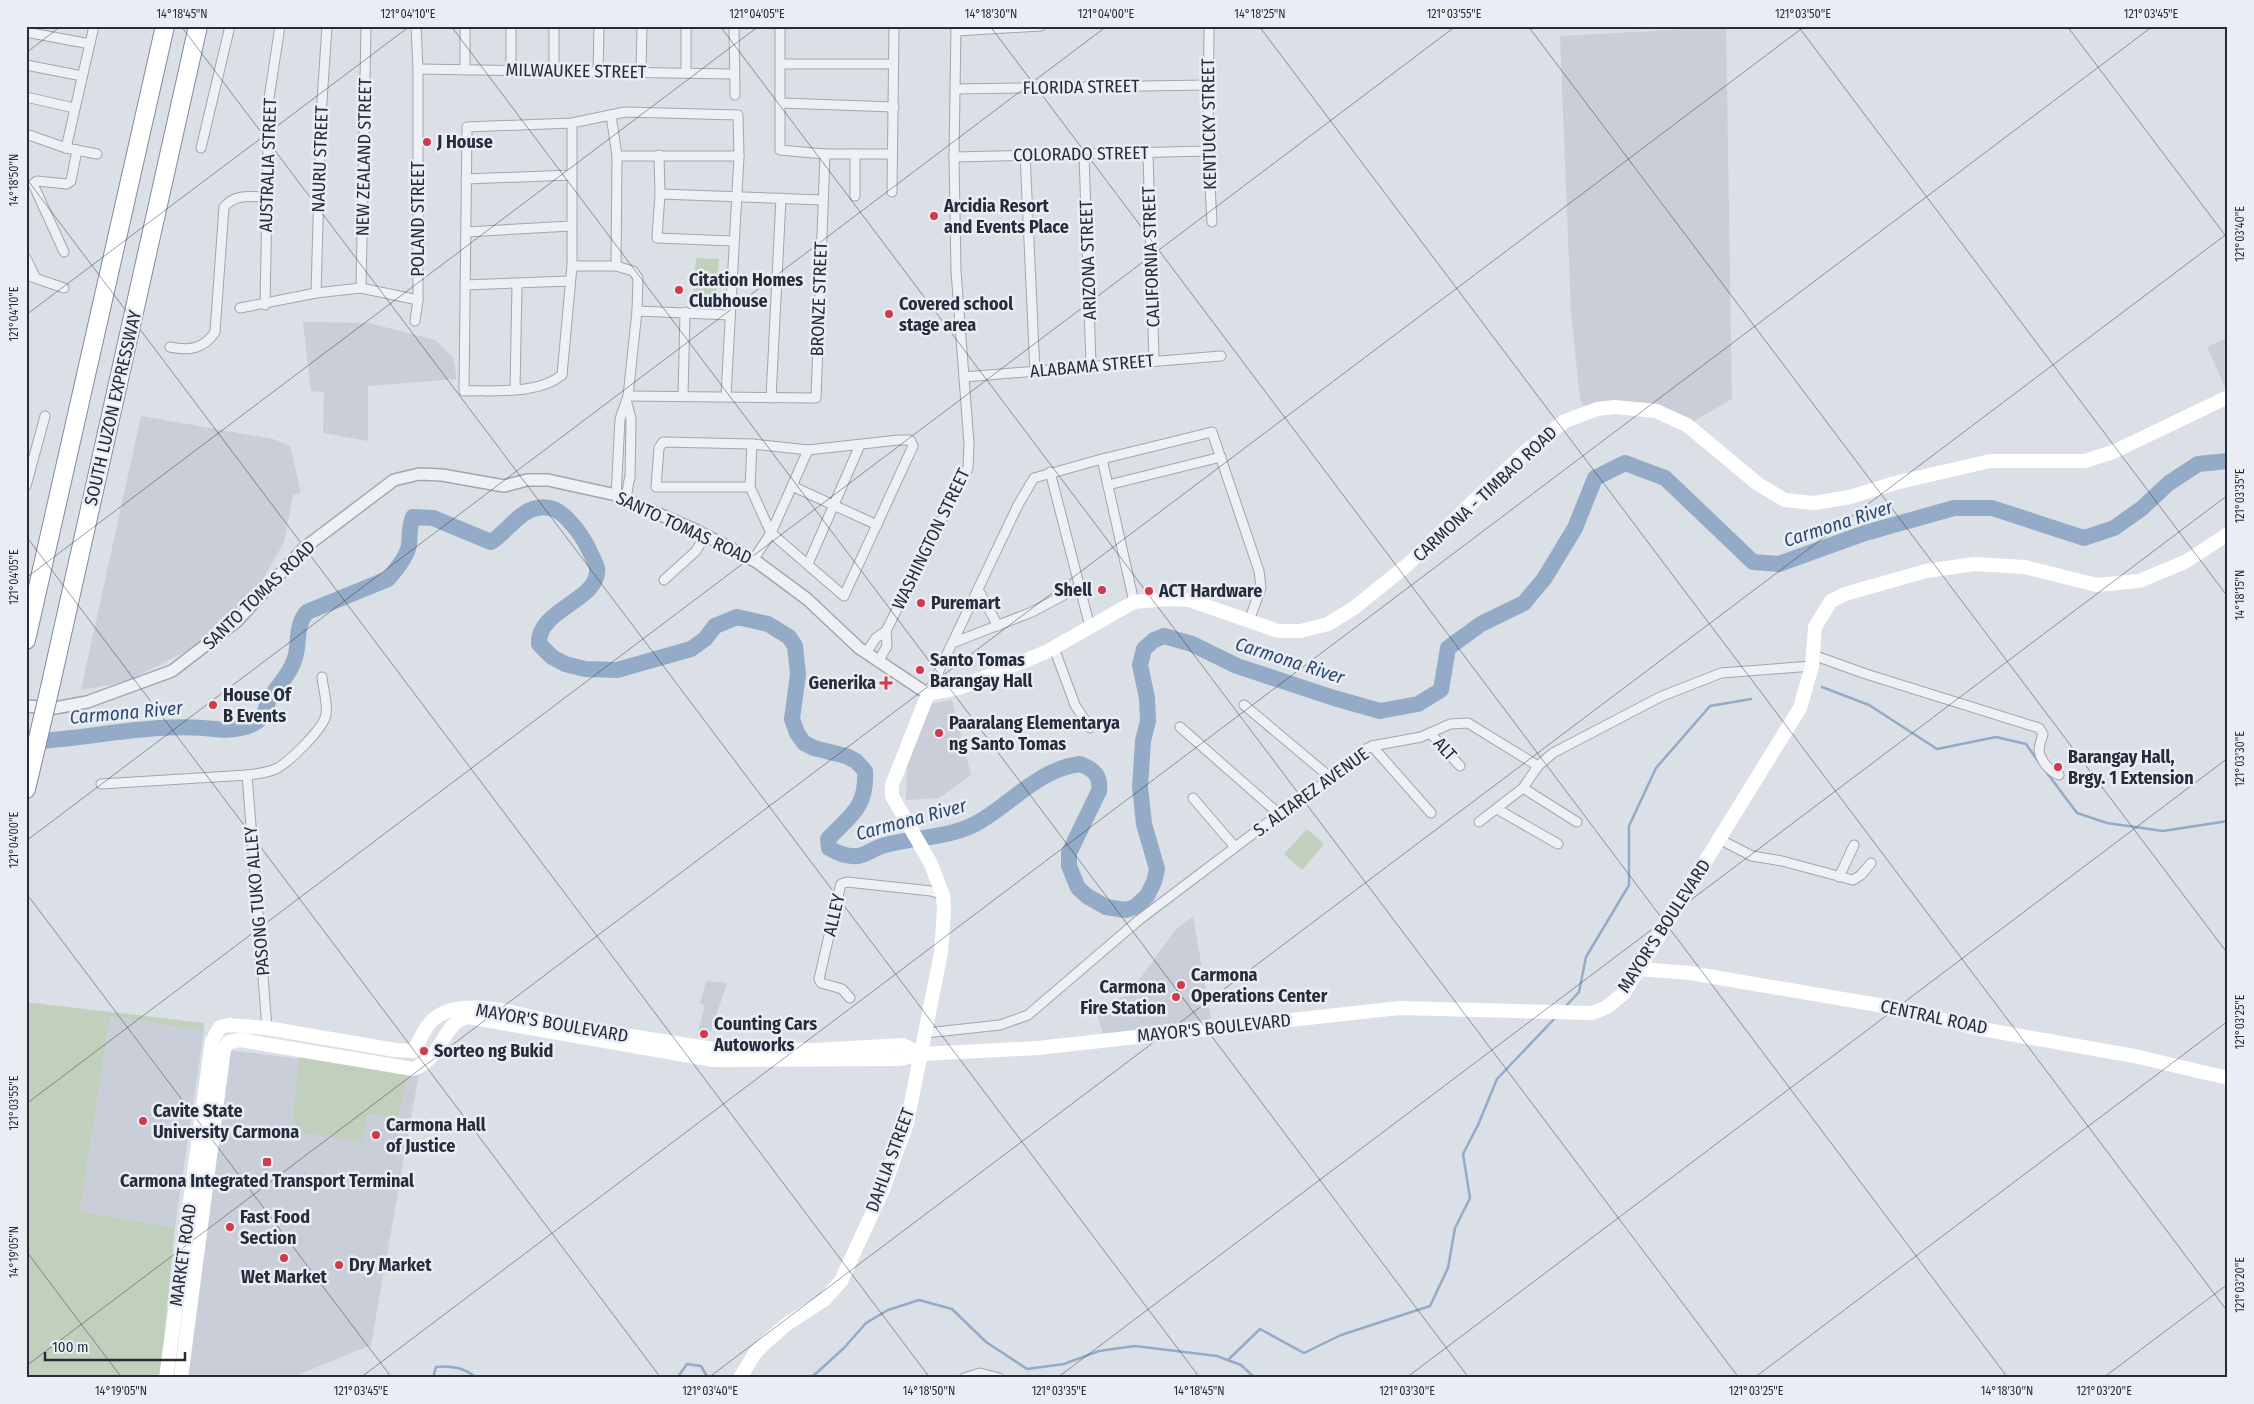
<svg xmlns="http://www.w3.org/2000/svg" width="2254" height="1404" font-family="'Fira Sans Condensed',sans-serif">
<rect width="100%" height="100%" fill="#dbdfe6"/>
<g fill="#c9ced8">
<polygon points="1726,27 1732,399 1687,425 1656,411 1586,413 1580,398 1571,313 1560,36"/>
<polygon points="303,322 369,323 435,340 453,357 457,379 368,386 368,441 323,433 324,392 311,391"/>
<polygon points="2228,337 2228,383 2224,385 2207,347"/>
<polygon points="141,416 273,439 290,446 301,493 293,495 284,542 261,583 241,606 194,647 126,682 81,690"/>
<polygon points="952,700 971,775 939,798 906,800 907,763 928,704"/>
<polygon points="1193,917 1211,1019 1103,1034 1095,1008 1129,994 1176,929"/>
<polygon points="706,981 727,983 709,1037 697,1035 705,1005 700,1004"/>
<polygon points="110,1016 204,1031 175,1227 80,1212"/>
<polygon points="228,1050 419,1073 371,1345 290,1378 185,1378"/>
</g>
<g fill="#c0d0bc">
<polygon points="696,258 719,259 716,300 693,298"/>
<polygon points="1307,829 1324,844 1302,870 1284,854"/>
<polygon points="26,1002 204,1023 204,1031 110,1016 80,1212 175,1227 160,1378 26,1378"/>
<polygon points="299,1057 407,1074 398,1119 368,1113 362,1142 292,1131"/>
</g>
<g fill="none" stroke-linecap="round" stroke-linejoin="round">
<g stroke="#94abc8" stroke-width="2.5">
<polyline points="1822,687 1869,705 1937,749 1996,737 2026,744 2038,761"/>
<polyline points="2044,769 2077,813 2107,823 2163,831 2228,821"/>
<polyline points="1565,1007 1579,992 1586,957 1629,885 1629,826 1656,768 1710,706 1751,699"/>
<polyline points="1228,1360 1260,1329 1304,1353 1341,1335 1430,1306 1448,1268 1455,1228 1470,1198 1463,1154 1478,1125 1497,1079 1555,1018"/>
<path d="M433,1378l3,-11c16,-2 28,1 41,11"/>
<polyline points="677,1378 687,1364 701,1366 708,1378"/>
<polyline points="811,1378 844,1348 866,1323 888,1310 919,1300 952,1309 986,1342 1027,1369 1064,1364 1099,1351 1135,1346 1217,1356 1241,1365 1255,1378"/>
</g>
<path stroke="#94abc8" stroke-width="16" d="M26,742c64,-3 126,-20 189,-13 14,2 37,0 47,-12 4,-5 4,-11 7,-17 8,-14 21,-25 26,-42 5,-17 0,-32 12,-46l81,-33c8,-9 19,-22 21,-34 1,-10 0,-19 4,-28l20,1 58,24c15,-9 28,-31 46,-34 14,-3 24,3 33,14 8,8 16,21 21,32 2,4 5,10 6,14 4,32 -60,41 -58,76l13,13 13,7 20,5 32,1 74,-21 14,-10 10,-13 22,-9 31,7 21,13 6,9 3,28 -6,45 5,14 7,10 10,5 32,8 10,5 9,10c2,36 -14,44 -37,68l1,9c8,5 19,9 29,8 9,-1 16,-8 24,-10 33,-10 71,-7 100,-26 33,-20 58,-51 98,-56 14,5 21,12 19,27l-30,62v13l9,22 9,8 19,11 20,3 9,-3 12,-11 7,-14 3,-13 -13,-45 -4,-37 3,-46 5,-20 -1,-23 -7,-33 4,-16 10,-9 10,-4 28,8 45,22 97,32 46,13 38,-7 23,-14 7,-42 33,-24 43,-21 20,-24 31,-51 20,-50 30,-15 40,15 88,84 26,2 86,-31 89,-25h38l92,30 30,-10 27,-19 28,-26 29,-19 30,-3"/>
<g stroke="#a1a6b0" stroke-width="11">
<g id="minor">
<polyline points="734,26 735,95"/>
<polyline points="780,26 780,150 825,154 892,154"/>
<polyline points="1209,26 1208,151 1212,222"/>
<polyline points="956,31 1041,26"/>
<polyline points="26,32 90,44"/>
<polyline points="781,64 894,64"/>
<polyline points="26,65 82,76"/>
<polyline points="418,69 734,74"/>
<polyline points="465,70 465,26"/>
<polyline points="511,70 511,26"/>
<polyline points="554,71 554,26"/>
<polyline points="641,71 642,26"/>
<polyline points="598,72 599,26"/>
<polyline points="686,73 686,26"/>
<polyline points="955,89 1207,85"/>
<polyline points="26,97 74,108"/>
<polyline points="781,103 894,107"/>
<polyline points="611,115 617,156 616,266"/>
<path d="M572,123v143l-10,109c-25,20 -68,15 -98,16l3,-264 105,-4 53,-11 113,3 1,41 -13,240"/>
<polyline points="26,134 66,148 97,154"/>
<polyline points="66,148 94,26"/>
<polyline points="201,148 230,26"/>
<polyline points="1025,154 1035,372"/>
<polyline points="1084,154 1091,365"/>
<polyline points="1148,154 1154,360"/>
<polyline points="659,155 660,194 657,238 733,241"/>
<polyline points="617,156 739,156"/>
<polyline points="954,157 1208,151"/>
<polyline points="466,179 571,175"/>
<polyline points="892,192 894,26"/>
<polyline points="660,194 822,200"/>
<polyline points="855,196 855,154"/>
<polyline points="466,232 571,226"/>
<polyline points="64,252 33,184 37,181 67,184 71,181 77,150"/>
<polyline points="26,258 35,277"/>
<polyline points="572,266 616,266 633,271 638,278 637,311 628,396 620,419 617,477"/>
<polyline points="26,275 64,288"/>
<polyline points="465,285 570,281"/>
<polyline points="361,288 366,26"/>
<polyline points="316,293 321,116 327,26"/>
<polyline points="265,305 269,98 280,26"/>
<polyline points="240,308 316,293 361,288 418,300"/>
<polyline points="637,311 730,315"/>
<polyline points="415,321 418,300 418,69 416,26"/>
<path d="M170,347c19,4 34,2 45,-15l9,-125c12,-14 27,-10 43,-10"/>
<polyline points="964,377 1221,356"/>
<polyline points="515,389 517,285"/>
<polyline points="628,396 816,398 825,154"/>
<polyline points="683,396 685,312"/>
<polyline points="771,398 781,198"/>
<polyline points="627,403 631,419 630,479"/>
<polyline points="752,444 750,487 771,533"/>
<polyline points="1102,459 1134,602"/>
<polyline points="1050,472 1090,627"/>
<polyline points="1108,485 1221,457"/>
<polyline points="26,486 45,416"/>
<polyline points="792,486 808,450"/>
<polyline points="750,487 656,487 659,448 663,442 752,444 808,450 898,440 910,440 913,446 844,596 771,533 753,560"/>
<polyline points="616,495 617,479"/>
<polyline points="626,499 629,480"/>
<polyline points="771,533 792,486 877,525"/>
<polyline points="808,564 860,445"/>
<polyline points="664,580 696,551 705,536"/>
<polyline points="978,589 998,626"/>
<polyline points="955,642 1032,612 1079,587"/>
<polyline points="1054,648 1075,705 1090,728"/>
<polyline points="866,653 876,638 886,631"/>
<path d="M1813,655l53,19 173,54 4,6c-1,4 -4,11 -4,16 1,10 11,22 20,25"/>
<polyline points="878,662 887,646 886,631 968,468 969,444 956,271 954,157 956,26"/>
<polyline points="928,694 1018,505 1034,478 1102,459 1212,432 1259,571 1261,588 1249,621"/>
<polyline points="1244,705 1331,778"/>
<polyline points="1180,727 1279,814"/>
<polyline points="1430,733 1460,766"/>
<polyline points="1372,746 1431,813"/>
<path d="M247,775c8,-1 18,-2 26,-5 13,-4 50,-41 53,-55 2,-11 -3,-27 -4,-38"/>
<polyline points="101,784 247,775 267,1028"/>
<polyline points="1523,788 1577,822"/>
<polyline points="1193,798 1235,847"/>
<polyline points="1497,809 1558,844"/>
<polyline points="1479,822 1523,788 1538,766"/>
<polyline points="1719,839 1752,856 1782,861 1853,880 1861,875 1871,863"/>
<polyline points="1839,877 1854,845"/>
<polyline points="850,998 842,989 821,983 819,979 841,884 847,882 931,891 943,895"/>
<polyline points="926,1033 1000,1025 1028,1015 1139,920 1279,814 1331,778 1362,751 1372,746 1421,737 1450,724 1468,723 1538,766 1553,753 1660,697 1721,673 1812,666"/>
<polyline points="964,1378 980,1373 999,1378"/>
</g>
</g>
<g stroke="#a1a6b0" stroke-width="14">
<polyline id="tertiary" points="26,706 55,708 87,702 172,671 237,621 304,548 394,480 419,474 442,475 504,486 527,480 548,480 616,495 695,530 757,562 807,599 859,648 928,694"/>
</g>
<g stroke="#828c9d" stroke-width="20">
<g id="motorway">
<polyline points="26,640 165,26"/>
<polyline points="49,692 198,26"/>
<polyline points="26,789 31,768"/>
</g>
</g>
<use href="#minor" stroke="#eef0f4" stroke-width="9"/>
<use href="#tertiary" stroke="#eef0f4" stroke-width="11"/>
<g stroke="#fff" stroke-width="14">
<polyline points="1639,969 1690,973 1884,1006 1976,1028 2134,1056 2228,1078"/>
<polyline points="631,1036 714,1049 815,1050 903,1045 922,1054"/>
<path d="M166,1378l46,-337 8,-14 9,-2 38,3 128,22 19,1c6,-11 10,-24 20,-32 28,-24 87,-4 120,3"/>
<path d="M181,1378l43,-329 5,-7 11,-2 173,29c32,-12 28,-46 55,-52l245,43 187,-1 22,-5 116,-6 361,-40 193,5 15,-6 17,-14 176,-285 12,-42 3,-39 16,-26 14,-7 81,-23 48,-7 51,3 72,18 42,-4 46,-19 43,-28"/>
<polyline points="740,1378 755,1353 765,1343 787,1324 824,1300 841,1281 882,1192 907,1123 941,953 944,911 943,895 930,862 892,796 892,785 928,694 959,688 1046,652 1134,602 1168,599 1189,600 1278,631 1301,631 1328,624 1354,608 1406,566 1525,452 1565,421 1597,409 1615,407 1656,411 1687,425 1758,484 1785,500 1814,503 1850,497 1895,483 1990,461 2085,461 2113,452 2228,397"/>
</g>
<use href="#motorway" stroke="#fff" stroke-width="18"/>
<g stroke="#828c9d" stroke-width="20" stroke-linecap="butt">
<polyline id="motorway-bridge" points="31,768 49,692"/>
</g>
<use href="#motorway-bridge" stroke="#fff" stroke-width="18"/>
</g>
<path fill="none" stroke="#252c3c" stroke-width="1" stroke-opacity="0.45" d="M181,26l1019,1352M451,26l1018,1352M720,26l1019,1352M990,26l1018,1352M1259,26l969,1286M1528,26l700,928M1798,26l430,571M2067,26l161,213M26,53l35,-27M26,178l904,1200M26,315l384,-289M26,536l635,842M26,578l733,-552M26,841l1081,-815M26,893l366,485M26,1104l1430,-1078M26,1251l96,127M26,1366l1779,-1340M360,1378l1793,-1352M708,1378l1520,-1145M1057,1378l1171,-883M1406,1378l822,-620M1754,1378l474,-357M2103,1378l125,-94"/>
<g fill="#d13a4a" stroke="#eaeef4" stroke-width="2">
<circle cx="427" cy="142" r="5"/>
<circle cx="934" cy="216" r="5"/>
<circle cx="679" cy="290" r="5"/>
<circle cx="889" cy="314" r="5"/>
<circle cx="1102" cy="590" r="5"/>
<circle cx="1149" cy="591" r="5"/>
<circle cx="921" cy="603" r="5"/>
<circle cx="920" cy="670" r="5"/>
<path d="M883.5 675.5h5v5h5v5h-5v5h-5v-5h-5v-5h5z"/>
<circle cx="213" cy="705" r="5"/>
<circle cx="939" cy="733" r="5"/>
<circle cx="2058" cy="767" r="5"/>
<circle cx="1181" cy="985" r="5"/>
<circle cx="1176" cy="997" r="5"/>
<circle cx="704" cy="1034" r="5"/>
<circle cx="424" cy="1051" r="5"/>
<circle cx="143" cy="1121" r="5"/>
<circle cx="376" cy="1135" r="5"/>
<rect x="262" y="1157" width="10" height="10" rx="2.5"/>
<circle cx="230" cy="1227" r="5"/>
<circle cx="284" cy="1258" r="5"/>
<circle cx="339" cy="1265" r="5"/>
</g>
<g text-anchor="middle" stroke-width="5" stroke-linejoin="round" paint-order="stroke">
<g font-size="18" fill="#252c3c" stroke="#eaeef4">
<text transform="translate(576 71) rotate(1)" y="6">MILWAUKEE STREET</text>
<text transform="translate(1081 87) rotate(-1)" y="6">FLORIDA STREET</text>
<text transform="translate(1209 124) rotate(-91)" y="6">KENTUCKY STREET</text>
<text transform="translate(1081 154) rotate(-1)" y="6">COLORADO STREET</text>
<text transform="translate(364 157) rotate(-89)" y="6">NEW ZEALAND STREET</text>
<text transform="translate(320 159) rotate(-88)" y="6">NAURU STREET</text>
<text transform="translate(268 165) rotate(-88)" y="6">AUSTRALIA STREET</text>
<text transform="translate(418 219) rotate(-90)" y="6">POLAND STREET</text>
<text transform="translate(1151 257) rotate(-92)" y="6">CALIFORNIA STREET</text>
<text transform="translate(1088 260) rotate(-92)" y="6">ARIZONA STREET</text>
<text transform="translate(819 299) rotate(-88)" y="6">BRONZE STREET</text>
<text transform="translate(1092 366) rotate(-5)" y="6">ALABAMA STREET</text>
<text transform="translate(113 408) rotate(-77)" y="6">SOUTH LUZON EXPRESSWAY</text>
<text transform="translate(1485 494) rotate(-43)" y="6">CARMONA - TIMBAO ROAD</text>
<text transform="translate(684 528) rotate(25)" y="6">SANTO TOMAS ROAD</text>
<text transform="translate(931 539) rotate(-64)" y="6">WASHINGTON STREET</text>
<text transform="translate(259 595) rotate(-44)" y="6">SANTO TOMAS ROAD</text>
<text transform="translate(1445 749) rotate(48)" y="6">ALT</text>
<text transform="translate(1311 792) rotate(-36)" y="6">S. ALTAREZ AVENUE</text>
<text transform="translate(257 901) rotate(-95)" y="6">PASONG TUKO ALLEY</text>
<text transform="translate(834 915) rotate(-77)" y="6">ALLEY</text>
<text transform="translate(1664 926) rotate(-57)" y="6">MAYOR'S BOULEVARD</text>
<text transform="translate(1934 1017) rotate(12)" y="6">CENTRAL ROAD</text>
<text transform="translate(552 1023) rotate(10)" y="6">MAYOR'S BOULEVARD</text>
<text transform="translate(1214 1028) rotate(-6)" y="6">MAYOR'S BOULEVARD</text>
<text transform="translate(890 1160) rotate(-70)" y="6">DAHLIA STREET</text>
<text transform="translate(183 1255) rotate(-82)" y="6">MARKET ROAD</text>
</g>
<g font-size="18" font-weight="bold" fill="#252c3c" stroke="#eaeef4" text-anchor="start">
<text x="437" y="148">J House</text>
<text x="944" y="212">Arcidia Resort<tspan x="944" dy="21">and Events Place</tspan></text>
<text x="689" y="286">Citation Homes<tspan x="689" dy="21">Clubhouse</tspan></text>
<text x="899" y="310">Covered school<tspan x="899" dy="21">stage area</tspan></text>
<text x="1092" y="596" text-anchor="end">Shell</text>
<text x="1159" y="597">ACT Hardware</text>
<text x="931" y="609">Puremart</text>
<text x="930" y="666">Santo Tomas<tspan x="930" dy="21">Barangay Hall</tspan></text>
<text x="876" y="689" text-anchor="end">Generika</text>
<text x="223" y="701">House Of<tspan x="223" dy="21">B Events</tspan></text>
<text x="949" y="729">Paaralang Elementarya<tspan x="949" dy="21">ng Santo Tomas</tspan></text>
<text x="2068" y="763">Barangay Hall,<tspan x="2068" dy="21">Brgy. 1 Extension</tspan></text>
<text x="1191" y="981">Carmona<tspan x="1191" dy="21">Operations Center</tspan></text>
<text x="1166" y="993" text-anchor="end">Carmona<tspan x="1166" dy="21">Fire Station</tspan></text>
<text x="714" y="1030">Counting Cars<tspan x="714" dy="21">Autoworks</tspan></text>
<text x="434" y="1057">Sorteo ng Bukid</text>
<text x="153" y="1117">Cavite State<tspan x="153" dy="21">University Carmona</tspan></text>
<text x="386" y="1131">Carmona Hall<tspan x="386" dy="21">of Justice</tspan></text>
<text x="267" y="1187" text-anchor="middle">Carmona Integrated Transport Terminal</text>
<text x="240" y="1223">Fast Food<tspan x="240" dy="21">Section</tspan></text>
<text x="349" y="1271">Dry Market</text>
<text x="284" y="1283" text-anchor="middle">Wet Market</text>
</g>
<g font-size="19" font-style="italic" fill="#2e4971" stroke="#eaeef4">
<text transform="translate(1838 523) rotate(-18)" y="7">Carmona River</text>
<text transform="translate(1290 660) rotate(18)" y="7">Carmona River</text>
<text transform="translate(126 712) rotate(-5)" y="7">Carmona River</text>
<text transform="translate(911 819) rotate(-15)" y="7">Carmona River</text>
</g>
</g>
<rect width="2254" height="1404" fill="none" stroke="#eaeef4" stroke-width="55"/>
<path d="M45 1352v8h140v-8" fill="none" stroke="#252c3c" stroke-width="2.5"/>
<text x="52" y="1352" font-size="15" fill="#252c3c" stroke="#eaeef4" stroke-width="4" paint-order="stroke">100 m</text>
<rect x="28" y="28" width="2198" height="1348" fill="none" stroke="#252c3c" stroke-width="2"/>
<g font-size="12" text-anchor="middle" fill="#252c3c">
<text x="182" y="18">14°18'45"N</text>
<text x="408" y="18">121°04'10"E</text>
<text x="757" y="18">121°04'05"E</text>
<text x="991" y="18">14°18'30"N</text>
<text x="1106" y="18">121°04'00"E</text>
<text x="1260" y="18">14°18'25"N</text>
<text x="1454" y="18">121°03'55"E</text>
<text x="1803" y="18">121°03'50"E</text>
<text x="2151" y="18">121°03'45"E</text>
<text transform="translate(14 180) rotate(-90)" y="4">14°18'50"N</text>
<text transform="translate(2240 234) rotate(-90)" y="4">121°03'40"E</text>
<text transform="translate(14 314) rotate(-90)" y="4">121°04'10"E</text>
<text transform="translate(2240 496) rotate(-90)" y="4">121°03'35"E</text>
<text transform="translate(14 577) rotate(-90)" y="4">121°04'05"E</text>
<text transform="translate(2240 595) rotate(-90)" y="4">14°18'15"N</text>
<text transform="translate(2240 759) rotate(-90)" y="4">121°03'30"E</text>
<text transform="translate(14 840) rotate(-90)" y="4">121°04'00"E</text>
<text transform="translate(2240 1022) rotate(-90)" y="4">121°03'25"E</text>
<text transform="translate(14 1103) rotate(-90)" y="4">121°03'55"E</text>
<text transform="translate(14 1252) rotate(-90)" y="4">14°19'05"N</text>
<text transform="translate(2240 1285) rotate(-90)" y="4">121°03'20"E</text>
<text x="121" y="1395">14°19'05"N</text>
<text x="361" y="1395">121°03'45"E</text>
<text x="710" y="1395">121°03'40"E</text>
<text x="929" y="1395">14°18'50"N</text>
<text x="1059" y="1395">121°03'35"E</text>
<text x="1199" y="1395">14°18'45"N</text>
<text x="1407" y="1395">121°03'30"E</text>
<text x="1756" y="1395">121°03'25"E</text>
<text x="2007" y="1395">14°18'30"N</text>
<text x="2104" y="1395">121°03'20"E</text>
</g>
</svg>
